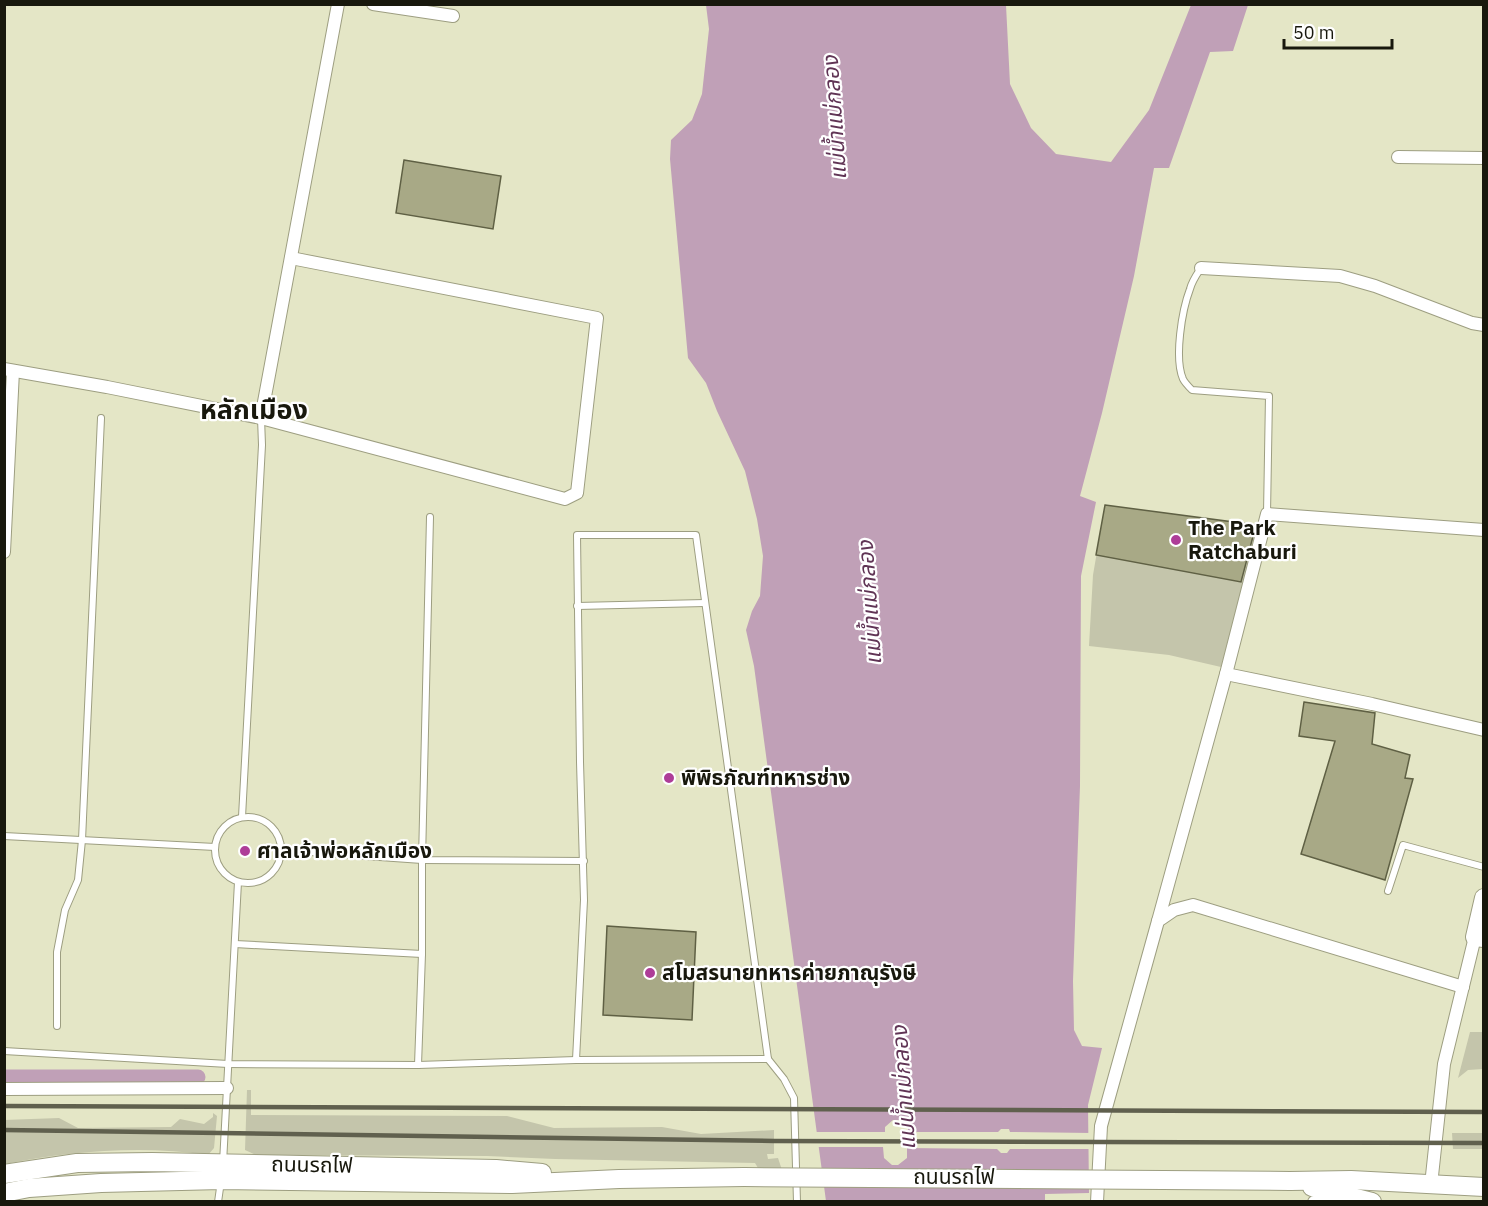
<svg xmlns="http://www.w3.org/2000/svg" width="1488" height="1206" font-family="'IBM Plex Sans','Noto Sans Thai',sans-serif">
<rect width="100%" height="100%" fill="#e4e6c6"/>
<g fill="#c4c5ab">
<polygon points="1105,505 1258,526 1221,667 1169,655 1089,646 1093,575"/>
<polygon points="1470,1032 1483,1032 1483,1069 1468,1070 1458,1078"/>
<polygon points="247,1090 251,1090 251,1115 507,1116 554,1128 662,1127 701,1134 774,1130 774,1154 767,1154 768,1159 778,1158 782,1170 758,1168 755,1163 555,1159 487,1156 256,1155 245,1150"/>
<path d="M213,1113l4,3 -3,32 -6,7c-66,-10 -138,-4 -203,9l-1,-44 55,-2 19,10 93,-1 9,-8 24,5 9,-7z"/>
<polygon points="1452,1133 1483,1133 1483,1149 1453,1149"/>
</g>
<polygon fill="#c0a0b7" points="706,5 1006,5 1010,84 1031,128 1056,154 1111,162 1149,110 1191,5 1248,5 1233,51 1210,52 1169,168 1154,168 1134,276 1102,413 1080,496 1096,502 1081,576 1080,786 1073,981 1074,1030 1082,1046 1102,1048 1088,1105 1089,1193 1045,1194 1045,1202 826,1201 754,666 746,630 752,611 760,596 763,556 757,519 745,471 717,411 706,383 688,358 670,159 671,140 692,120 702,94 709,29"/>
<polygon fill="#e4e6c6" points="893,1120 901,1120 908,1125 908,1132 998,1132 1001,1129 1009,1129 1010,1132 1091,1133 1092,1149 1010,1149 1007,1153 1001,1153 997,1149 907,1148 907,1158 898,1165 892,1165 884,1158 883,1147 816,1147 814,1132 885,1132 885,1127"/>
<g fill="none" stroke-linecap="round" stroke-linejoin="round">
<polyline stroke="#c0a0b7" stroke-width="15" points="4,1077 198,1077"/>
</g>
<g fill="#a8a986" stroke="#5f6044" stroke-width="1.5">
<polygon points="404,160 501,176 493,229 396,213"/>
<polygon points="1105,505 1256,525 1241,582 1096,555"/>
<polygon points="1304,702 1375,713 1372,744 1410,755 1405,778 1413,779 1385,880 1301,854 1335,741 1299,736"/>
<polygon points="607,926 696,932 692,1020 603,1015"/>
</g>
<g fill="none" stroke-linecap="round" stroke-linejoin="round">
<g stroke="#9d9e81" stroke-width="8">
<g id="service">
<path d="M1201,268c-4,6 -9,13 -11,21 -8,21 -16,69 -7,90 2,4 6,8 9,11l77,6 -2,118"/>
<polyline points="577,606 705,603"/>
<circle cx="248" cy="850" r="33"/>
<polyline points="242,817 262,445 261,418"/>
<polyline points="4,836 215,847"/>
<polyline points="281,850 422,860 584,861"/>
<polyline points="1388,891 1403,845 1484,867"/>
<polyline points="235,944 422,954"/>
<polyline points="57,1026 57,952 65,910 78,880 82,840 101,418"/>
<polyline points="4,1051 228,1064 418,1065 576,1060 768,1059"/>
<polyline points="576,1060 584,900 580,762 577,535 696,535 768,1059 784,1079 794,1098 797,1202"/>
<polyline points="418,1065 422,954 422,860 430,517"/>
<polyline points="223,1163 238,882"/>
<polyline points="218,1202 221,1181"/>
</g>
</g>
<g stroke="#9d9e81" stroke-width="14">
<g id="minor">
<polyline points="373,4 453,16"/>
<polyline points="1398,157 1484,158"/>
<polyline points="1201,268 1340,276 1375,286 1472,323 1484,325"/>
<polyline points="4,369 107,387 261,418 565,499 577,493 597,318 291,258"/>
<polyline points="261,418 338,4"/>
<polyline points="4,552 13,371"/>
<polyline points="1226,674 1372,704 1484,730"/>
<polyline points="1158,921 1226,674 1267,514 1484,530"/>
<polyline points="4,1089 227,1088"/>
<polyline points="1431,1185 1444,1064 1475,937"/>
<polyline points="1097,1202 1101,1126 1158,921 1174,910 1193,905 1463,987"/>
<polyline points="1314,1202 1347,1201"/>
</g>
</g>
<g stroke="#9d9e81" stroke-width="20">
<g id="secondary">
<polyline points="1484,898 1475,937 1484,938"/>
<polyline points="4,1174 77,1163 152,1162 496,1169 542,1173"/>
<polyline points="1290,1181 1351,1180 1484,1187"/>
<polyline points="1312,1187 1372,1202"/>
<polyline points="4,1193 29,1188 101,1183 221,1180 512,1184 619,1179 744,1177"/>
</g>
</g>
<use href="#service" stroke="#fff" stroke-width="6"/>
<use href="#minor" stroke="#fff" stroke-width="12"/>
<use href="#secondary" stroke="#fff" stroke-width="18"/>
<g stroke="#60604e" stroke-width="4.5">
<polyline points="4,1106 1484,1112"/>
<polyline points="4,1130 774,1141 1484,1143"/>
</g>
<g stroke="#9d9e81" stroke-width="20" stroke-linecap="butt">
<polyline id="secondary-bridge" points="744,1177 1290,1181"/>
</g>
<use href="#secondary-bridge" stroke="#fff" stroke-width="18"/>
</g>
<g fill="#ae3d98" stroke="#fff" stroke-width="2">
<circle cx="1176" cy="540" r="6"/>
<circle cx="669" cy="778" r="6"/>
<circle cx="245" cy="851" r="6"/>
<circle cx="650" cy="973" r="6"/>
</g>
<g text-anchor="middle" stroke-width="4.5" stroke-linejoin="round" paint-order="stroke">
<g font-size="21" font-weight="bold" fill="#18180d" stroke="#fff" text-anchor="start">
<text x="1188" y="535">The Park<tspan x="1188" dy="24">Ratchaburi</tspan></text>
<text x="681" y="785">พิพิธภัณฑ์ทหารช่าง</text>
<text x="257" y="858">ศาลเจ้าพ่อหลักเมือง</text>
<text x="662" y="980">สโมสรนายทหารค่ายภาณุรังษี</text>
</g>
<g font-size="21" fill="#18180d" stroke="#fff">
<text transform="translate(312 1165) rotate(1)" y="7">ถนนรถไฟ</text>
<text x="954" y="1184">ถนนรถไฟ</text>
</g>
<g font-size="22" font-style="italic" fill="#603455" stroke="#fff">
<text transform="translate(834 118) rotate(-94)" y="8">แม่น้ำแม่กลอง</text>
<text transform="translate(869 603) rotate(-94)" y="8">แม่น้ำแม่กลอง</text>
<text transform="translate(903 1088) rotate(-94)" y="8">แม่น้ำแม่กลอง</text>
</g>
<g font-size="27" font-weight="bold" fill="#18180d" stroke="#fff">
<text x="254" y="419">หลักเมือง</text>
</g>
</g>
<rect width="1488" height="1206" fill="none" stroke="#18180d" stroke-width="12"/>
<path d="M1284 39v9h108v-9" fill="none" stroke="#18180d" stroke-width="3"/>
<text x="1293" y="39" font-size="18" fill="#18180d" stroke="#ffffff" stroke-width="4.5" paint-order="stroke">50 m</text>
</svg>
